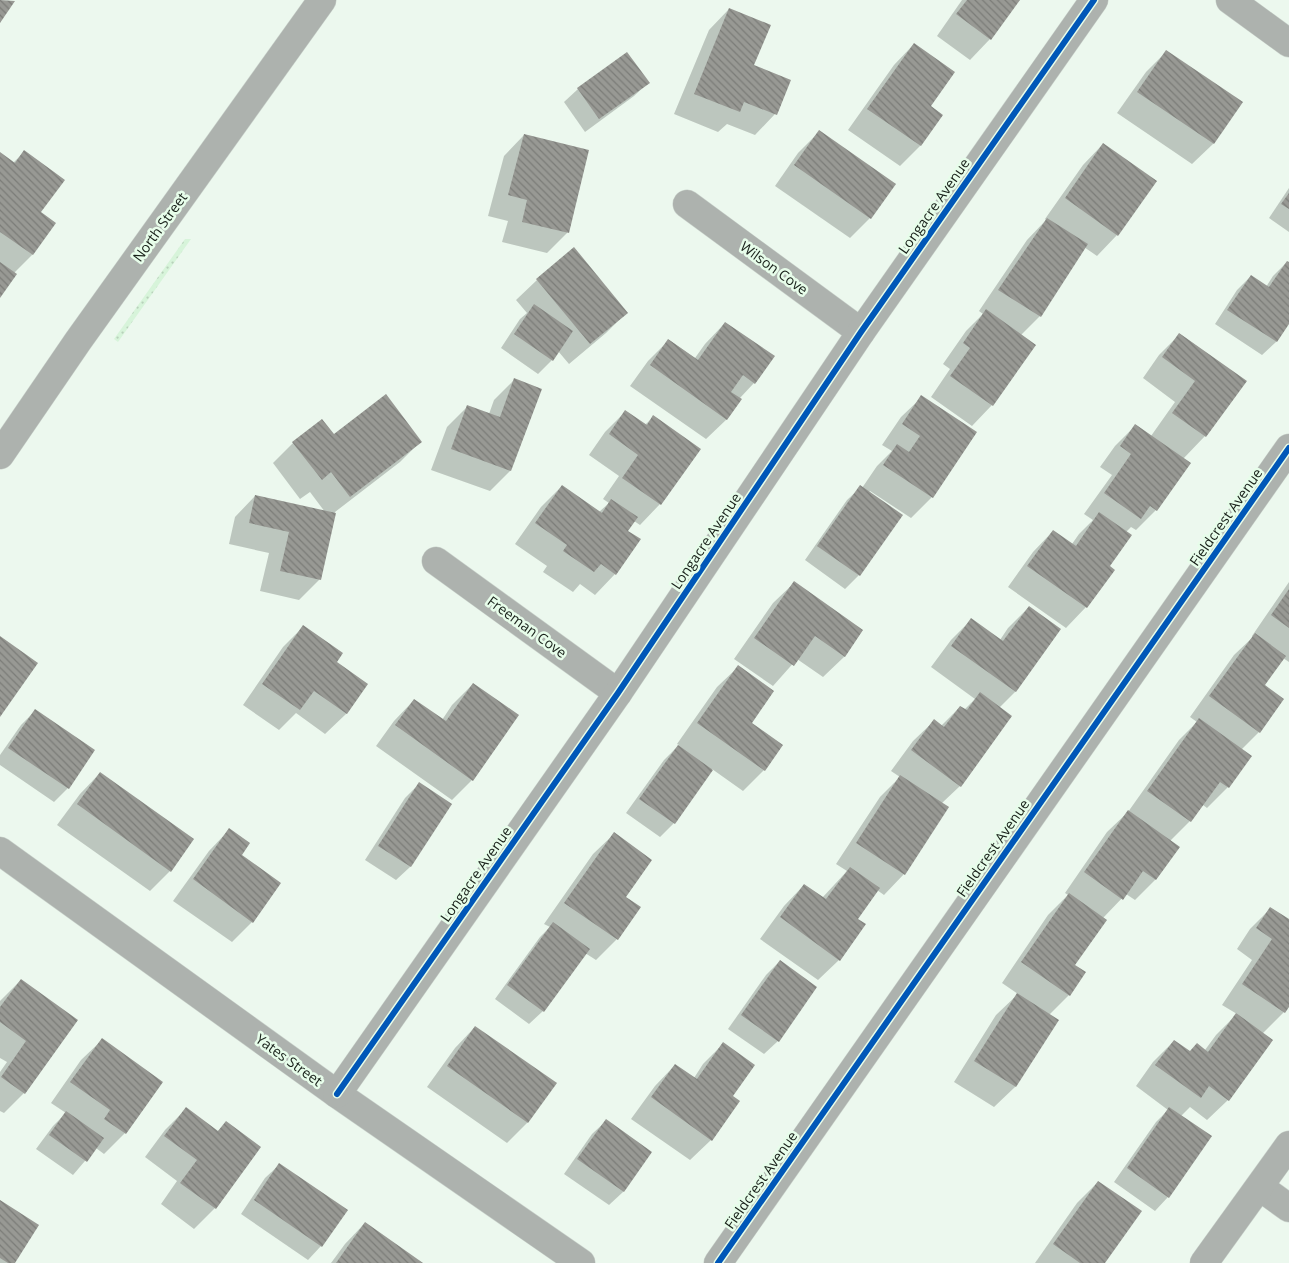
<svg xmlns="http://www.w3.org/2000/svg" width="1289" height="1263" font-family="'Open Sans',sans-serif">
<defs>
<pattern id="green-dots" width="8" height="8" patternUnits="userSpaceOnUse" patternTransform="scale(1.25)"><rect width="8" height="8" fill="#d7f4da"/><path d="M2 2h.1M6 6h.1" fill="none" stroke="#b8d1ba" stroke-width="1.8" stroke-linecap="round"/></pattern>
<pattern id="building-back-hatch" width="6" height="6" patternUnits="userSpaceOnUse" patternTransform="scale(1.25)"><rect width="6" height="6" fill="#989994"/><path d="M-1 5l2 2M0 0l6 6M5-1l2 2" fill="none" stroke="#7b7c78"/></pattern>
</defs>
<rect width="100%" height="100%" fill="#ecf8ee"/>
<polygon fill="url(#green-dots)" points="185,239 191,239 118,342 114,339"/>
<g fill="#0003">
<polygon points="962,0 1018,0 990,39 970,60 937,36"/>
<polygon points="729,9 753,66 789,81 775,114 755,135 727,124 718,132 674,114 709,30"/>
<polygon points="914,44 930,106 942,115 920,146 900,166 848,130 894,65"/>
<polygon points="1166,52 1241,103 1213,144 1192,164 1117,113 1146,72"/>
<polygon points="648,83 634,96 585,132 564,102 578,89"/>
<polygon points="819,132 870,218 850,238 775,186 798,153"/>
<polygon points="524,135 588,151 567,233 547,253 502,242 508,221 488,216 504,156"/>
<polygon points="1103,144 1117,235 1097,256 1084,247 1040,316 1021,335 992,405 972,426 931,397 950,369 943,364 966,331 983,314 979,311 1027,240 1046,220 1045,219 1083,165"/>
<polygon points="24,152 40,213 55,223 32,255 14,273 0,296 0,154 13,163"/>
<polygon points="1289,188 1289,232 1269,218"/>
<polygon points="1287,262 1289,264 1289,322 1276,342 1262,355 1215,324 1237,290 1251,276 1266,287 1273,276"/>
<polygon points="537,280 626,313 606,333 569,364 558,351 552,360 538,374 501,348 520,319 527,313 516,300"/>
<polygon points="725,323 754,383 739,399 727,419 706,439 630,386 648,361 669,340 695,358 705,344"/>
<polygon points="1180,334 1245,381 1205,436 1183,459 1156,510 1136,530 1131,527 1126,532 1086,607 1066,628 1008,587 1033,552 1053,531 1072,544 1079,534 1093,520 1084,514 1112,475 1100,467 1115,446 1136,425 1151,436 1175,402 1143,378 1159,355"/>
<polygon points="514,380 510,471 490,491 431,470 447,427 467,407 489,414 494,400"/>
<polygon points="922,397 976,433 932,497 911,518 870,491 869,492 901,515 859,575 845,589 805,560 847,500 861,487 862,488 877,466 892,451 882,445 901,417"/>
<polygon points="625,412 645,425 653,417 660,504 640,525 634,521 626,531 615,574 595,595 580,584 573,592 543,572 547,566 515,544 541,507 562,486 599,512 609,503 603,499 619,476 589,455 605,432"/>
<polygon points="333,436 420,442 400,462 335,512 320,579 299,600 260,591 269,553 229,544 235,517 255,496 325,512 310,492 300,499 273,463 293,443"/>
<polygon points="1289,582 1289,662 1283,658 1263,685 1259,732 1241,750 1250,756 1228,787 1207,808 1203,805 1190,821 1170,841 1178,847 1155,880 1135,900 1126,894 1103,918 1074,966 1069,995 1049,1015 1057,1020 1015,1087 994,1107 954,1082 996,1015 1018,994 1002,983 1048,915 1068,895 1065,893 1107,832 1128,812 1179,740 1197,722 1190,717 1234,655 1253,637 1252,636"/>
<polygon points="794,583 862,631 844,657 823,677 797,659 773,686 734,659 773,603"/>
<polygon points="1029,607 1059,629 1015,692 999,708 960,786 942,803 904,874 884,895 877,890 856,919 864,925 839,960 818,980 760,939 784,906 804,885 822,898 847,871 836,864 880,797 900,777 891,771 913,741 934,721 941,726 960,707 964,710 975,699 931,667 951,640 971,620 1000,640 1008,628"/>
<polygon points="303,627 335,662 366,684 346,714 325,734 296,713 279,730 243,705 283,647"/>
<polygon points="738,667 750,723 764,770 743,791 712,769 674,823 660,837 626,813 664,760 679,745 677,744 717,687"/>
<polygon points="473,684 472,780 452,800 376,746 394,721 414,700 442,720 452,705"/>
<polygon points="35,711 68,788 54,802 0,765 0,755 21,725"/>
<polygon points="100,773 170,871 150,891 57,825 80,794"/>
<polygon points="419,784 450,804 410,867 396,880 365,860 405,798"/>
<polygon points="229,830 240,855 252,922 232,942 173,901 209,851"/>
<polygon points="614,834 624,897 639,908 617,939 596,960 585,953 543,1011 529,1024 495,999 540,937 550,927 544,924 593,854"/>
<polygon points="1271,908 1289,920 1289,1005 1284,1012 1262,1034 1228,1100 1207,1120 1190,1107 1181,1116 1168,1197 1155,1211 1114,1182 1156,1122 1168,1110 1136,1086 1153,1062 1174,1041 1189,1052 1205,1050 1216,1035 1237,1014 1222,1005 1252,960 1237,949 1250,929"/>
<polygon points="780,961 778,1041 764,1054 728,1029 766,975"/>
<polygon points="21,980 76,1020 24,1093 4,1113 0,1111 0,1072 7,1062 0,1058 0,1001"/>
<polygon points="475,1027 555,1083 527,1123 507,1143 427,1087 455,1048"/>
<polygon points="102,1040 161,1083 125,1133 104,1154 96,1148 73,1175 36,1149 53,1126 66,1113 51,1103 81,1060"/>
<polygon points="723,1044 711,1140 690,1160 631,1119 655,1086 675,1065 694,1078 703,1064"/>
<polygon points="186,1109 217,1132 226,1123 259,1148 215,1208 194,1229 161,1204 177,1181 145,1157 165,1130"/>
<polygon points="606,1121 651,1152 623,1192 609,1205 564,1174 592,1134"/>
<polygon points="279,1165 321,1246 308,1260 241,1214 265,1178"/>
<polygon points="1098,1182 1104,1263 1035,1263 1077,1203"/>
<polygon points="0,1201 13,1263 0,1263"/>
<polygon points="365,1223 421,1263 331,1263 345,1244"/>
</g>
<g fill="url(#building-back-hatch)">
<polygon points="0,0 15,1 0,23"/>
<polygon points="967,0 1020,0 991,40 956,14"/>
<polygon points="729,8 771,25 754,65 791,80 777,115 744,102 740,112 694,94"/>
<polygon points="914,43 955,72 931,106 943,115 921,146 867,109"/>
<polygon points="1166,50 1243,102 1214,144 1137,92"/>
<polygon points="627,52 650,83 599,119 577,88"/>
<polygon points="819,130 896,184 871,219 794,165"/>
<polygon points="524,134 589,150 569,233 522,222 527,200 508,195"/>
<polygon points="1103,143 1157,181 1118,236 1065,198"/>
<polygon points="24,150 65,180 41,212 56,223 33,255 0,232 0,152 15,163"/>
<polygon points="1289,193 1289,209 1281,204"/>
<polygon points="1047,218 1088,244 1041,317 998,290"/>
<polygon points="574,247 628,313 590,344 536,279"/>
<polygon points="1287,261 1289,262 1289,324 1277,342 1227,310 1251,275 1269,287"/>
<polygon points="0,262 17,274 0,298"/>
<polygon points="534,304 573,331 553,361 514,334"/>
<polygon points="986,309 1036,345 993,406 950,376 970,348 963,343"/>
<polygon points="725,322 775,356 755,384 743,375 731,392 742,399 727,420 650,365 668,339 698,360"/>
<polygon points="1179,333 1247,381 1206,437 1172,413 1195,381 1162,357"/>
<polygon points="514,378 542,389 511,471 451,449 467,405 500,417"/>
<polygon points="386,394 422,442 350,497 331,472 322,480 292,442 322,419 334,434"/>
<polygon points="921,395 977,432 933,498 883,465 897,444 909,452 920,436 902,424"/>
<polygon points="625,410 647,425 653,415 701,449 661,505 622,478 638,455 609,434"/>
<polygon points="1135,424 1191,463 1157,511 1150,506 1141,519 1104,493 1131,454 1120,446"/>
<polygon points="562,485 602,513 611,499 638,517 628,531 641,539 616,575 601,564 594,572 563,551 567,545 535,523"/>
<polygon points="860,485 903,515 860,576 817,546"/>
<polygon points="255,495 336,513 321,580 280,571 289,532 249,523"/>
<polygon points="1099,512 1132,535 1110,566 1115,570 1087,608 1027,566 1053,530 1076,546"/>
<polygon points="794,581 863,630 845,657 815,636 794,666 754,638"/>
<polygon points="1289,589 1289,628 1271,615"/>
<polygon points="1029,606 1061,629 1016,692 951,646 971,618 1003,641"/>
<polygon points="303,625 343,653 337,662 368,684 347,714 314,691 300,710 262,684"/>
<polygon points="1255,633 1286,656 1265,685 1284,699 1260,733 1209,696"/>
<polygon points="0,636 38,663 0,717"/>
<polygon points="738,665 774,691 752,723 783,745 765,771 697,723"/>
<polygon points="473,683 519,715 473,781 395,725 414,699 446,721"/>
<polygon points="980,692 1012,716 961,787 911,750 934,719 944,727 960,706 967,710"/>
<polygon points="35,709 95,750 69,789 8,748"/>
<polygon points="1199,718 1252,756 1229,788 1220,782 1191,822 1147,791"/>
<polygon points="678,745 713,770 675,824 639,799"/>
<polygon points="100,772 194,839 171,872 77,804"/>
<polygon points="900,775 949,807 905,875 856,843"/>
<polygon points="419,782 452,804 411,867 378,846"/>
<polygon points="1128,810 1180,847 1156,880 1143,871 1123,900 1084,872"/>
<polygon points="229,828 250,843 242,855 281,883 253,923 193,879"/>
<polygon points="614,832 652,860 626,897 641,907 618,940 564,903"/>
<polygon points="850,867 880,888 858,919 866,924 840,961 780,917 804,884 826,899"/>
<polygon points="1069,893 1107,920 1075,965 1086,972 1070,996 1021,962"/>
<polygon points="1270,907 1289,919 1289,1007 1285,1013 1242,984 1272,939 1256,928"/>
<polygon points="553,922 590,949 544,1012 507,985"/>
<polygon points="780,960 817,987 779,1042 741,1015"/>
<polygon points="21,979 78,1020 25,1094 1,1077 26,1041 0,1022 0,1007"/>
<polygon points="1017,993 1059,1020 1016,1087 974,1061"/>
<polygon points="1236,1013 1273,1040 1229,1101 1209,1086 1201,1098 1155,1065 1174,1040 1190,1051 1197,1043 1208,1052"/>
<polygon points="475,1026 557,1083 528,1123 447,1066"/>
<polygon points="102,1038 163,1082 126,1134 104,1119 110,1110 70,1082"/>
<polygon points="723,1042 755,1065 733,1096 740,1101 712,1141 651,1097 675,1064 697,1079"/>
<polygon points="186,1107 218,1131 226,1121 261,1147 216,1209 180,1183 197,1160 164,1136"/>
<polygon points="1169,1107 1212,1136 1169,1198 1127,1168"/>
<polygon points="66,1111 104,1138 87,1162 49,1135"/>
<polygon points="606,1119 652,1152 624,1192 577,1159"/>
<polygon points="279,1163 348,1210 322,1247 254,1200"/>
<polygon points="1098,1181 1142,1211 1105,1263 1080,1263 1053,1244"/>
<polygon points="0,1200 39,1225 15,1263 8,1263 0,1258"/>
<polygon points="365,1222 423,1263 336,1263"/>
</g>
<g fill="none" stroke-linecap="round" stroke-linejoin="round">
<g stroke="#cbd4cd" stroke-width="29">
<g id="minor">
<polyline points="1230,0 1289,43"/>
<polyline points="687,204 861,332"/>
<polyline points="0,455 78,341 322,0"/>
<polyline points="436,561 618,693"/>
<polyline points="0,851 337,1094 581,1263"/>
<polyline points="337,1094 618,693 861,332 1094,0"/>
<polyline points="1260,1187 1289,1208"/>
<polyline points="718,1263 1289,448"/>
</g>
</g>
<g stroke="#cbd4cd" stroke-width="29">
<polyline id="tertiary" points="1204,1263 1289,1145"/>
</g>
<use href="#minor" stroke="#adb2ae" stroke-width="28"/>
<use href="#tertiary" stroke="#adb2ae" stroke-width="28"/>
<g stroke="#e7fdea" stroke-width="9">
<g id="cycleway">
<polyline points="337,1094 618,693 861,332 1094,0"/>
<polyline points="718,1263 1289,448"/>
</g>
</g>
<use href="#cycleway" stroke="#0057b8" stroke-width="6"/>
</g>
<g text-anchor="middle" stroke-width="5" stroke-linejoin="round" paint-order="stroke">
<g font-size="14" fill="#171f18" stroke="#e7fdea">
<text transform="translate(934 206) rotate(-55)" y="5">Longacre Avenue</text>
<text transform="translate(160 227) rotate(-54)" y="5">North Street</text>
<text transform="translate(774 268) rotate(36)" y="5">Wilson Cove</text>
<text transform="translate(1226 517) rotate(-55)" y="5">Fieldcrest Avenue</text>
<text transform="translate(706 541) rotate(-56)" y="5">Longacre Avenue</text>
<text transform="translate(527 627) rotate(36)" y="5">Freeman Cove</text>
<text transform="translate(993 848) rotate(-55)" y="5">Fieldcrest Avenue</text>
<text transform="translate(476 874) rotate(-55)" y="5">Longacre Avenue</text>
<text transform="translate(289 1060) rotate(36)" y="5">Yates Street</text>
<text transform="translate(761 1180) rotate(-55)" y="5">Fieldcrest Avenue</text>
</g>
</g>
</svg>
